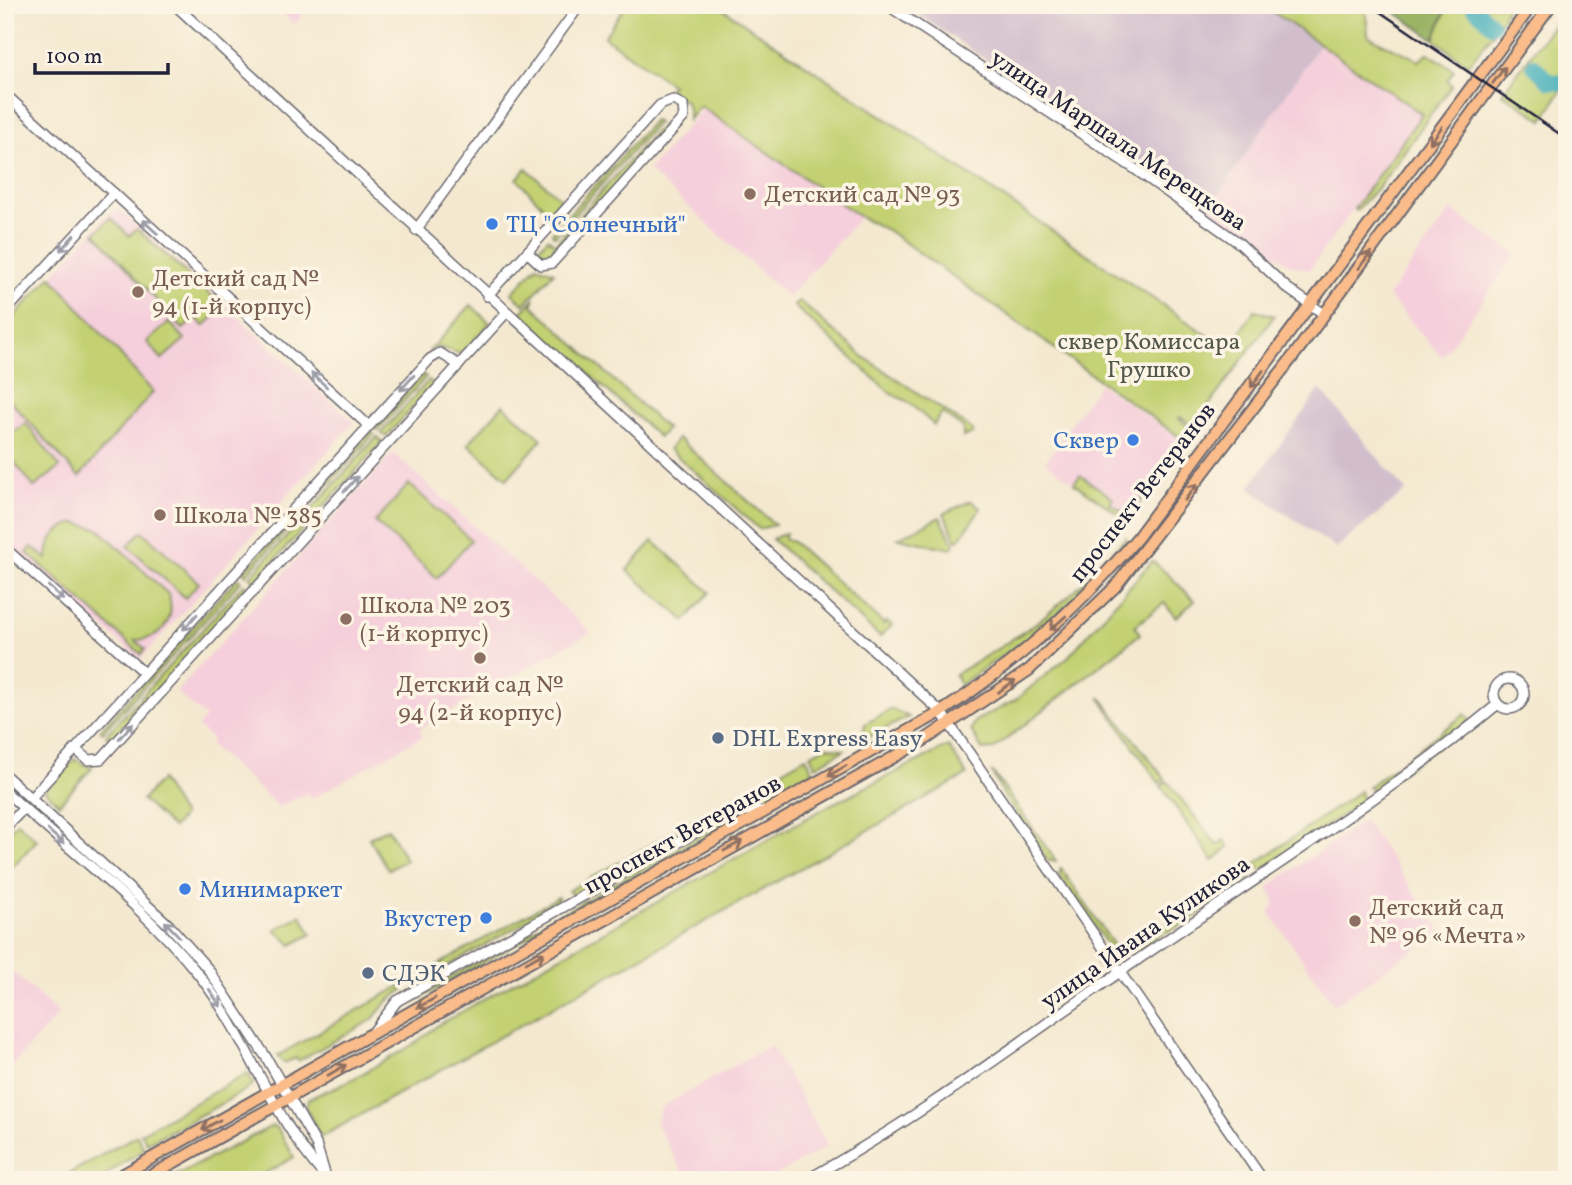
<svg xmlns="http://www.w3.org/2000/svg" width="1572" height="1185" font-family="Vollkorn,serif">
<rect width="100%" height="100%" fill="#fcf5e5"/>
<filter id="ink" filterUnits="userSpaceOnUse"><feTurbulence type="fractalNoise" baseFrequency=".0143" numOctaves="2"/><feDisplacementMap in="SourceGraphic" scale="14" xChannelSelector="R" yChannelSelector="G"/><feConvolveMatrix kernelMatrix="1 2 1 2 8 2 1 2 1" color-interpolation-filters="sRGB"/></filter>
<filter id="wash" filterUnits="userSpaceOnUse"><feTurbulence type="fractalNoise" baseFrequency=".00686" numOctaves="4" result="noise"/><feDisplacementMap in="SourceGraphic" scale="28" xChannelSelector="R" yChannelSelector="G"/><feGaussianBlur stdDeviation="1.57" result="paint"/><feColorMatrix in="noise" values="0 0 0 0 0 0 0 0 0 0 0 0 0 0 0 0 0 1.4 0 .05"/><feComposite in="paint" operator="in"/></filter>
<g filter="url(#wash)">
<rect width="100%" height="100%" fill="#f4e9d0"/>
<g fill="#f5cfdb">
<polygon points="273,5 308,5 295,25"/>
<polygon points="1319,45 1422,114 1309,270 1289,264 1209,209"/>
<polygon points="703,109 860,217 788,297 648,170"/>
<polygon points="119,209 354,422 140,660 5,541 5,395 79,477 152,392 51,276 112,211"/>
<polygon points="1451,210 1516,254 1442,357 1388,296"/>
<polygon points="1099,384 1183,441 1127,520 1045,462"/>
<polygon points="393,453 591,632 419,729 423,736 311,799 307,793 279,807 209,744 212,739 198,727 205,717 176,692"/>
<polygon points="1364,820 1441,931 1334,1005 1269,912 1274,906 1274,898 1268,887"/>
<polygon points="5,965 59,1014 5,1073"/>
<polygon points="771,1045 828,1146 768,1180 687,1180 656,1124 661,1107"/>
</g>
<g fill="#d1bdcc">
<polygon points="904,5 1262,5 1319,45 1209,209"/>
<polygon points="1320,389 1406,491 1336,548 1249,488"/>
</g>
<g fill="#c3d173" stroke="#727a57" stroke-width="2">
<polygon points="626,5 717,5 1228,349 1255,310 1274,316 1194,426 1180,417 1178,418 1192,429 1184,440 887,230 860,217 700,106 688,120 688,107 683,99 672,95 660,99 672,85 604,37"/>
<path d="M1263,5h95l8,8 2,22c16,12 35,15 51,26l9,-8 26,17 -7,11 5,4 -72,100 -24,26 -2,-2 68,-95z"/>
<polygon points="1448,5 1467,5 1494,32 1468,65 1434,39"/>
<polygon points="1478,5 1508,5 1499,25"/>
<polygon points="1567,7 1567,81 1543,120 1502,93"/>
<polygon points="654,120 657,123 555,236 552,233"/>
<polygon points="661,126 666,131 580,225 575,221"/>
<polygon points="526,168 561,199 548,212 517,179"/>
<polygon points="111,218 129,236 137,229 224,307 204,326 196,318 183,329 95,233"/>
<polygon points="573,224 578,228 549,260 539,257 538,249 548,238 555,244"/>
<polygon points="537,266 554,272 524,305 512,293"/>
<polygon points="51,276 153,392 79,477 5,395 5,327"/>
<polygon points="535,298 532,305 667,429 659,437 521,313"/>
<polygon points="799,301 864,357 973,430 973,433 963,437 963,428 942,413 934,425 907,401 891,394 794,306"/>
<polygon points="471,305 490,323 461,354 439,347 430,350"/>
<polygon points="169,322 185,339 162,359 147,342"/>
<polygon points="423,374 426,377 378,430 374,427"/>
<polygon points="429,380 434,384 386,437 381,433"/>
<polygon points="503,405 542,439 507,479 468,444"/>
<polygon points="26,423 60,467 34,487 5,450 5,439"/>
<polygon points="371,431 374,434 246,575 243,572"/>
<polygon points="377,437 382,442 255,582 250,577"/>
<polygon points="678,438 775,525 759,529 669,449"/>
<polygon points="1080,475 1113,498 1110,503 1128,515 1151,487 1127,520 1074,483"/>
<polygon points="409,484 471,540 437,578 375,522"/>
<polygon points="971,501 981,508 959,540 956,540 944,513"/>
<polygon points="940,517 954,544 951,549 898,538"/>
<path d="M76,523l23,6 69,65c9,25 -7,46 -33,46l10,9 -4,5 -114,-101 5,-6 15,12c0,-19 10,-32 29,-36z"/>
<polygon points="142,531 199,583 185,598 128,546"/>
<polygon points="786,533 784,539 793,542 884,624 887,621 892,625 880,637 772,539"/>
<path d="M1126,537l1,4 -38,43 -47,44 -82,57 -5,-11c75,-42 114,-72 171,-137z"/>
<polygon points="653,541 710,592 685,621 627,570"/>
<path d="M1152,561c17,12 28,26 43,40l-19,16 -12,-14 -29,23 5,8 -146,115 -12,1 -11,-20 4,-9 39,-20 54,-44z"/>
<polygon points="237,578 241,581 103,732 100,730"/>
<polygon points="244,584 249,588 111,740 106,735"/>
<polygon points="1099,697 1103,700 1165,779 1159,783"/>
<polygon points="892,709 909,717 862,740 865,724"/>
<polygon points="1465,714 1470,721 1375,792 1368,787"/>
<polygon points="826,746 844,750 816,766 810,755"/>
<polygon points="948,746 967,775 321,1137 306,1108 308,1099 349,1081 414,1044 438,1025 830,805"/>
<path d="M806,757l7,14c-14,12 -32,29 -51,33 -16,2 -28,1 -43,8l-4,-3z"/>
<polygon points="75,759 92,768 59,804 44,790"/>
<polygon points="992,773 994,774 1056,861 1048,861 1004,796"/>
<polygon points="161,780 183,816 173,828 142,800"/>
<polygon points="1167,781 1217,845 1224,840 1229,847 1213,861 1161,786"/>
<polygon points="1360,791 1363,801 1263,869 1258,868 1255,864"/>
<polygon points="705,814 707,819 573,895 568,891"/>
<polygon points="742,816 394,1013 393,1012 402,1004 726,820"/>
<polygon points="17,822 37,840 5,875 5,835"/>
<polygon points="388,828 406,860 388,870 369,838"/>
<polygon points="1061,868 1115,947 1111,950 1059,875"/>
<polygon points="1248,869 1250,878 1180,926 1161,934 1134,953 1131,949"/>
<polygon points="558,897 559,903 417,983 413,979"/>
<polygon points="301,915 312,934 292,945 275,930"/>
<polygon points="402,985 403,990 386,1003 372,1020 298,1061 296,1058 284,1063 277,1056"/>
<path d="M248,1073l5,11c-4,7 -91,51 -106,59l-6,-10z"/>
<polygon points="272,1126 278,1129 294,1157 253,1180 167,1180"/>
<polygon points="137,1135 144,1149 98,1180 58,1180"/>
</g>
<polygon fill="#9ab365" stroke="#5e6a50" stroke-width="2" points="1385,5 1448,5 1434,39"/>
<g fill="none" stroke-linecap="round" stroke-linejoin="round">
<g stroke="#3aabb7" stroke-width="16">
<polyline points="1472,5 1492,25"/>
<polyline points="1534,66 1550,82 1567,83"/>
</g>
</g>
</g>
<g filter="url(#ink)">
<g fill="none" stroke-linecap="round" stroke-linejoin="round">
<g stroke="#6c686f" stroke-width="12">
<g id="minor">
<polyline points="175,5 941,712 1263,1180"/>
<polyline points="887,5 1135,169 1239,243 1287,288 1324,314"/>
<polyline points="5,6 6,5"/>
<polyline points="5,94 369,426"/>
<polygon points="673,100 683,105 684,117 552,263 541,265 527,252 660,105"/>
<polyline points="416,230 580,5"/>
<polyline points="487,296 527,252"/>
<polyline points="5,312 114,193"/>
<polyline points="5,548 144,673"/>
<circle cx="1509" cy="694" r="15"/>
<polyline points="75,749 88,760 101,759 506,313"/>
<polyline points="5,775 169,925 208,969 266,1057 316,1144 326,1177"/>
<path d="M5,791c65,60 139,115 194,184 48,61 72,141 124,199"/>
<polyline points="31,798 430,359 440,353 459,365"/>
<polyline points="5,828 24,808"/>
<polyline points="374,1031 397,1001 716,821 743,811 765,811"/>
<path d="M806,1180c119,-65 226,-148 337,-224 119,-82 243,-160 355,-252"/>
</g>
</g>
<g stroke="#6c686f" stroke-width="14">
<g id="major">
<path d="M113,1180l828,-468c76,-49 139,-106 197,-175l394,-532"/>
<polyline points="143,1180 926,739 1029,670 1115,587 1298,350 1551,5"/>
</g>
</g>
<use href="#minor" stroke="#fff" stroke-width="9"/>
<use href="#major" stroke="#f9bc8a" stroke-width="10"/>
<polyline stroke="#22223b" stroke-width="2.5" points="1370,5 1567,139"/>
</g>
<defs><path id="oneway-shaft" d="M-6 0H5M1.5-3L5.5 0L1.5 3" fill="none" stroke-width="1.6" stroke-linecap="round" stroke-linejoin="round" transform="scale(1.75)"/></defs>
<g stroke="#8e6f62">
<use href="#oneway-shaft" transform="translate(1499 75) rotate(-53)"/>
<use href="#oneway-shaft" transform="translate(1436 135) rotate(126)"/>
<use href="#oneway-shaft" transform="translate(1365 260) rotate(-54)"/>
<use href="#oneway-shaft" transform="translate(1257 379) rotate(126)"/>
<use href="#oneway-shaft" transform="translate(1191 492) rotate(-53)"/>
<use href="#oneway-shaft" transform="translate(1058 623) rotate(138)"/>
<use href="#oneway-shaft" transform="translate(1007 686) rotate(-36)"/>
<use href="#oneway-shaft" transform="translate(837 771) rotate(150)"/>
<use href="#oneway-shaft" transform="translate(733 846) rotate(-29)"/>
<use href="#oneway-shaft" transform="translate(535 958) rotate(-29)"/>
<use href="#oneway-shaft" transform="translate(426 1003) rotate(151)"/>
<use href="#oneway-shaft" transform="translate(337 1070) rotate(-30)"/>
<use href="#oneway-shaft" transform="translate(211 1125) rotate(150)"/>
</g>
<g stroke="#9c9ca7">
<use href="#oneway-shaft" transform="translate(150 227) rotate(-138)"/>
<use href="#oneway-shaft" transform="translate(67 243) rotate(132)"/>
<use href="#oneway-shaft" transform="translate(319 380) rotate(-138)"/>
<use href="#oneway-shaft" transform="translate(407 383) rotate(132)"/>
<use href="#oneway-shaft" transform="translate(351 484) rotate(-48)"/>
<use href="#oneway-shaft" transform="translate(56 593) rotate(42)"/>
<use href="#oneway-shaft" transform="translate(190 622) rotate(132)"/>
<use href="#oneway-shaft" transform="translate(126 731) rotate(-48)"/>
<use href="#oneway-shaft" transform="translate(56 837) rotate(42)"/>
<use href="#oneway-shaft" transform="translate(172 929) rotate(-134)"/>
<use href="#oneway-shaft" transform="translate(215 998) rotate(56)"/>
</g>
</g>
<g fill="#8d6e63" stroke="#fcf5e5" stroke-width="2.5">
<circle cx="750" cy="194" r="7"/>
<circle cx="138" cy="292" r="7"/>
<circle cx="160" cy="515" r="7"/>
<circle cx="346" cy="619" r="7"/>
<circle cx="480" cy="658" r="7"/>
<circle cx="1355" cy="921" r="7"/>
</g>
<g fill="#3f7fe0" stroke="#fcf5e5" stroke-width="2.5">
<circle cx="492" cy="224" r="7"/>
<circle cx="1133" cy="440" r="7"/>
<circle cx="185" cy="889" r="7"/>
<circle cx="486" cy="918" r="7"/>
</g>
<g fill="#5c6f8a" stroke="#fcf5e5" stroke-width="2.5">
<circle cx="718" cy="738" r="7"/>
<circle cx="368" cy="973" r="7"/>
</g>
<g text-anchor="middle" stroke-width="7" stroke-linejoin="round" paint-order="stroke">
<g font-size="24" fill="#22223b" stroke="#fcf5e5">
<text transform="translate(1119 140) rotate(34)" y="8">улица Маршала Мерецкова</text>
<text transform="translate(1142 492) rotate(-52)" y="8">проспект Ветеранов</text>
<text transform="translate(682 834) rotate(-29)" y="8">проспект Ветеранов</text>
<text transform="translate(1145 932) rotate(-35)" y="8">улица Ивана Куликова</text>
</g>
<g font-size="24" fill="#785e54" stroke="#fcf5e5" text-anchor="start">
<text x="764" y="202">Детский сад № 93</text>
<text x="152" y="286">Детский сад №<tspan x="152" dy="28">94 (1-й корпус)</tspan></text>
<text x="174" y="523">Школа № 385</text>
<text x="360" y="613">Школа № 203<tspan x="360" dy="28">(1-й корпус)</tspan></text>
<text x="480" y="692" text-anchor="middle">Детский сад №<tspan x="480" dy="28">94 (2-й корпус)</tspan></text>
<text x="1369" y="915">Детский сад<tspan x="1369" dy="28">№ 96 «Мечта»</tspan></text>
</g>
<g font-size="24" fill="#366cbe" stroke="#fcf5e5" text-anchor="start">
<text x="506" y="232">ТЦ "Солнечный"</text>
<text x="1119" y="448" text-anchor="end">Сквер</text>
<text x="199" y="897">Минимаркет</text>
<text x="472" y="926" text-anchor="end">Вкустер</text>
</g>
<g font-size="24" fill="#52574c" stroke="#fcf5e5">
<text x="1149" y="349">сквер Комиссара<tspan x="1149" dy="28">Грушко</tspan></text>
</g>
<g font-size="24" fill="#4e5e75" stroke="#fcf5e5" text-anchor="start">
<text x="732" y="746">DHL Express Easy</text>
<text x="382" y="981">СДЭК</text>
</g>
</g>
<rect width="1572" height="1185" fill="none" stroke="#fcf5e5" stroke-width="28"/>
<path d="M35 63v10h133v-10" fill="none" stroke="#22223b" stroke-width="3.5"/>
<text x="46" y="63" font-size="21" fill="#22223b" stroke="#fcf5e5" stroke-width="5" paint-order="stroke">100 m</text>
</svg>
